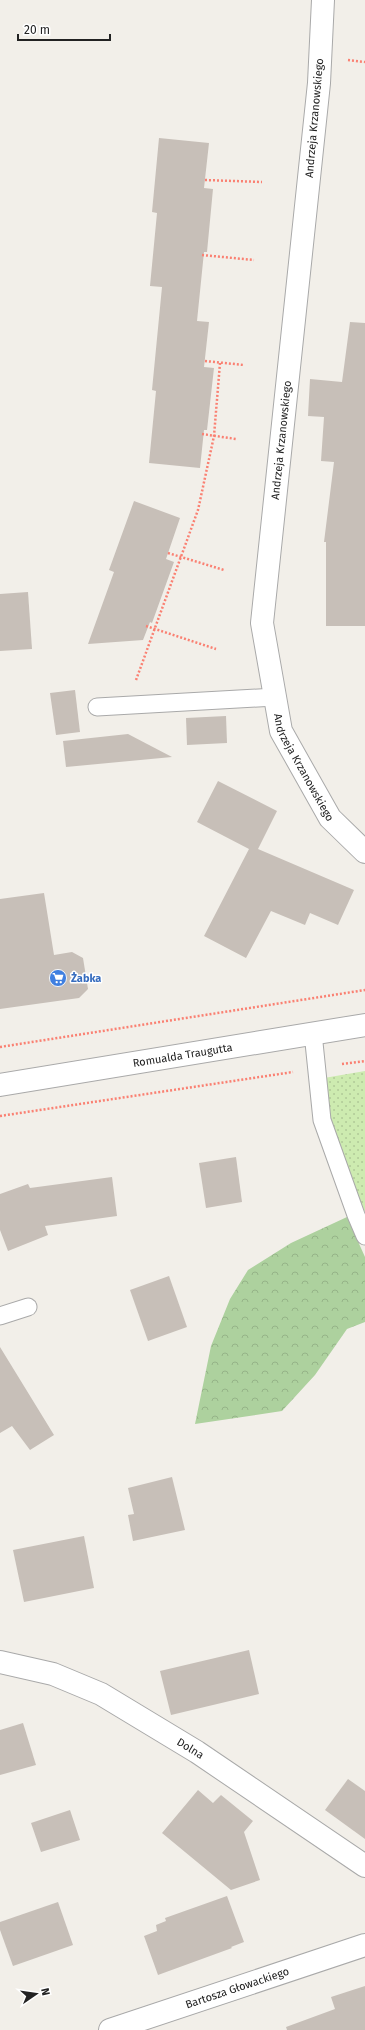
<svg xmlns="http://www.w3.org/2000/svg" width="365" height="2030" font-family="'Fira Sans',sans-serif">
<defs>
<pattern id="grass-dots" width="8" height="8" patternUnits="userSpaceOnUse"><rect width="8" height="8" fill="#cdebb0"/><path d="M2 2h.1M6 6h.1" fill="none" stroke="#b0c997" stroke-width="1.8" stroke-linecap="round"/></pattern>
<pattern id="forest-crowns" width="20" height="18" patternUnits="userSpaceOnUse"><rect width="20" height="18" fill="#add19e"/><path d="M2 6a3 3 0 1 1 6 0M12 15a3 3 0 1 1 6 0" fill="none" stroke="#95b388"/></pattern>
</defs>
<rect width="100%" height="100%" fill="#f2efe9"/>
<polygon fill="url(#grass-dots)" points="365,1071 365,1212 348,1171 330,1118 324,1078"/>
<polygon fill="url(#forest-crowns)" points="347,1217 365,1257 365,1322 347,1329 315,1375 282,1411 195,1424 211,1346 230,1299 248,1270 291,1243"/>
<g fill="#c7bfb8">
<polygon points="159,138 209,143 204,188 213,189 207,252 204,252 197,321 209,322 204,367 214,368 207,430 204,430 200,468 149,463 156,391 152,390 162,287 150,286 157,213 152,212"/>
<polygon points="350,322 365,323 365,626 326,626 326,542 324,542 334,462 321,461 324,417 308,416 310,379 342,382"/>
<polygon points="134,501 180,518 166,559 174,562 152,623 150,622 143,640 88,644 114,572 109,570"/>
<polygon points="28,592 32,649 0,651 0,594"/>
<polygon points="75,690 80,732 56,735 50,693"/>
<polygon points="226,716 227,743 187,745 186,718"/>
<polygon points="128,734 172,757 66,767 63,741"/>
<polygon points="218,781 277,811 258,849 354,890 338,925 310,913 305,925 271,911 246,958 204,936 249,849 197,822"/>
<polygon points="44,893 54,955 72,952 83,958 88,989 79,998 0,1009 0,899"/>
<polygon points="236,1157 242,1202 206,1208 199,1163"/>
<polygon points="112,1177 117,1216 45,1226 48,1235 8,1251 0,1230 0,1194 28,1184 30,1188"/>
<polygon points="169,1276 187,1327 148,1341 130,1290"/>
<polygon points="0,1347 54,1435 30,1450 12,1426 0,1433"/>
<polygon points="172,1477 185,1530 133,1541 128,1515 134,1514 128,1488"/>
<polygon points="84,1536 94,1588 24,1602 13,1550"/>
<polygon points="249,1650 259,1694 171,1715 160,1671"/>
<polygon points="23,1723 36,1765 0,1775 0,1730"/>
<polygon points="348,1779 365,1791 365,1839 325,1810"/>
<polygon points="198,1790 213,1803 221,1795 253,1821 244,1832 260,1880 231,1890 162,1833"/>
<polygon points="70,1810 80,1840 41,1852 31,1823"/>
<polygon points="227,1896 244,1942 231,1947 232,1948 158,1975 144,1936 157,1931 156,1925 166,1921 165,1918"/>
<polygon points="58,1902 73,1945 13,1966 0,1930 0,1922"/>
<polygon points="365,1986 365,2030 287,2030 286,2027 335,2009 331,1997"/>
</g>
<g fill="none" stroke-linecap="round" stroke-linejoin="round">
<g stroke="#a9a9a9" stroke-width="19">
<g id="service">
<polyline points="97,707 275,697"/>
<polyline points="313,1033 322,1120 356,1215 365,1236"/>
<polyline points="0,1316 28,1307"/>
</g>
</g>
<g stroke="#a9a9a9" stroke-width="24">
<g id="minor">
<path id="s1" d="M323,0l-4,83 -57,540 19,108 49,87 35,34"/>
<path id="s2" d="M0,1662l53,12 48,20 96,58 168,114"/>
<path id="s3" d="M110,2030l255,-85"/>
</g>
</g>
<g stroke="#a9a9a9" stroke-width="24">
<g id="tertiary">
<path id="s4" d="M0,1085l365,-60"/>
</g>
</g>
<g stroke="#fa8072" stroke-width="2.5" stroke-dasharray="2 2" stroke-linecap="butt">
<polyline points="348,60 365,62"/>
<polyline points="205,180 262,182"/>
<polyline points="202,255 254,260"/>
<polyline points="205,361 244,365"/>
<polyline points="202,434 236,439"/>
<polyline points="168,553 224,570"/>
<polyline points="146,626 216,649"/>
<polyline points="136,680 198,510 214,436 220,363"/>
<polyline points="0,1047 365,990"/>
<polyline points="342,1064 365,1061"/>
<polyline points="0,1116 293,1072"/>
</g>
<use href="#service" stroke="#fff" stroke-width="17"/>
<use href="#minor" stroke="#fff" stroke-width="22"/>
<use href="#tertiary" stroke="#fff" stroke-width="22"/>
</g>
<defs>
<g id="supermarket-disc" transform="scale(0.9)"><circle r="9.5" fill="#3f7fe0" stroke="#fff"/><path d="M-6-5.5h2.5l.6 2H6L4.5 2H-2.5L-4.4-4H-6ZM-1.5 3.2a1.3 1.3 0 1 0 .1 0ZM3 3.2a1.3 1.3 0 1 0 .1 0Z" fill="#fff"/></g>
</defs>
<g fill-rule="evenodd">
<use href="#supermarket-disc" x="58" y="978"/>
</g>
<g text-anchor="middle" stroke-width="3" stroke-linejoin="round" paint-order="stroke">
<g font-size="11" fill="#222" stroke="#fff">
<text transform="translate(314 118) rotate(-85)" y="4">Andrzeja Krzanowskiego</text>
<text transform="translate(281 440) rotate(-84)" y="4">Andrzeja Krzanowskiego</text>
<text dy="4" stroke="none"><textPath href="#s1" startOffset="778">Andrzeja Krzanowskiego</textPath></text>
<text dy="4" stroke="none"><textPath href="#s4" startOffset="185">Romualda Traugutta</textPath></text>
<text dy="4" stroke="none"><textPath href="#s2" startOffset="211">Dolna</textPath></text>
<text dy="4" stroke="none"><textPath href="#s3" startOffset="134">Bartosza Głowackiego</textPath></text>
</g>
<g font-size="11" font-weight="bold" fill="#366cbe" stroke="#fff" text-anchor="start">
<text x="71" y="982">Żabka</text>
</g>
</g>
<g transform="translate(36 1994) rotate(77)" stroke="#ffffff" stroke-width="3" paint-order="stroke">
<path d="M0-3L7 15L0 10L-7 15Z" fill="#222222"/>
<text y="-6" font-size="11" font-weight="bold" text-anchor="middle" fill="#222222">N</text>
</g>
<path d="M18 34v6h92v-6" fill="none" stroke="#222222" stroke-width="2"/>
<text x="24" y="34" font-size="12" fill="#222222" stroke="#ffffff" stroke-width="3" paint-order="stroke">20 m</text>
</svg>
